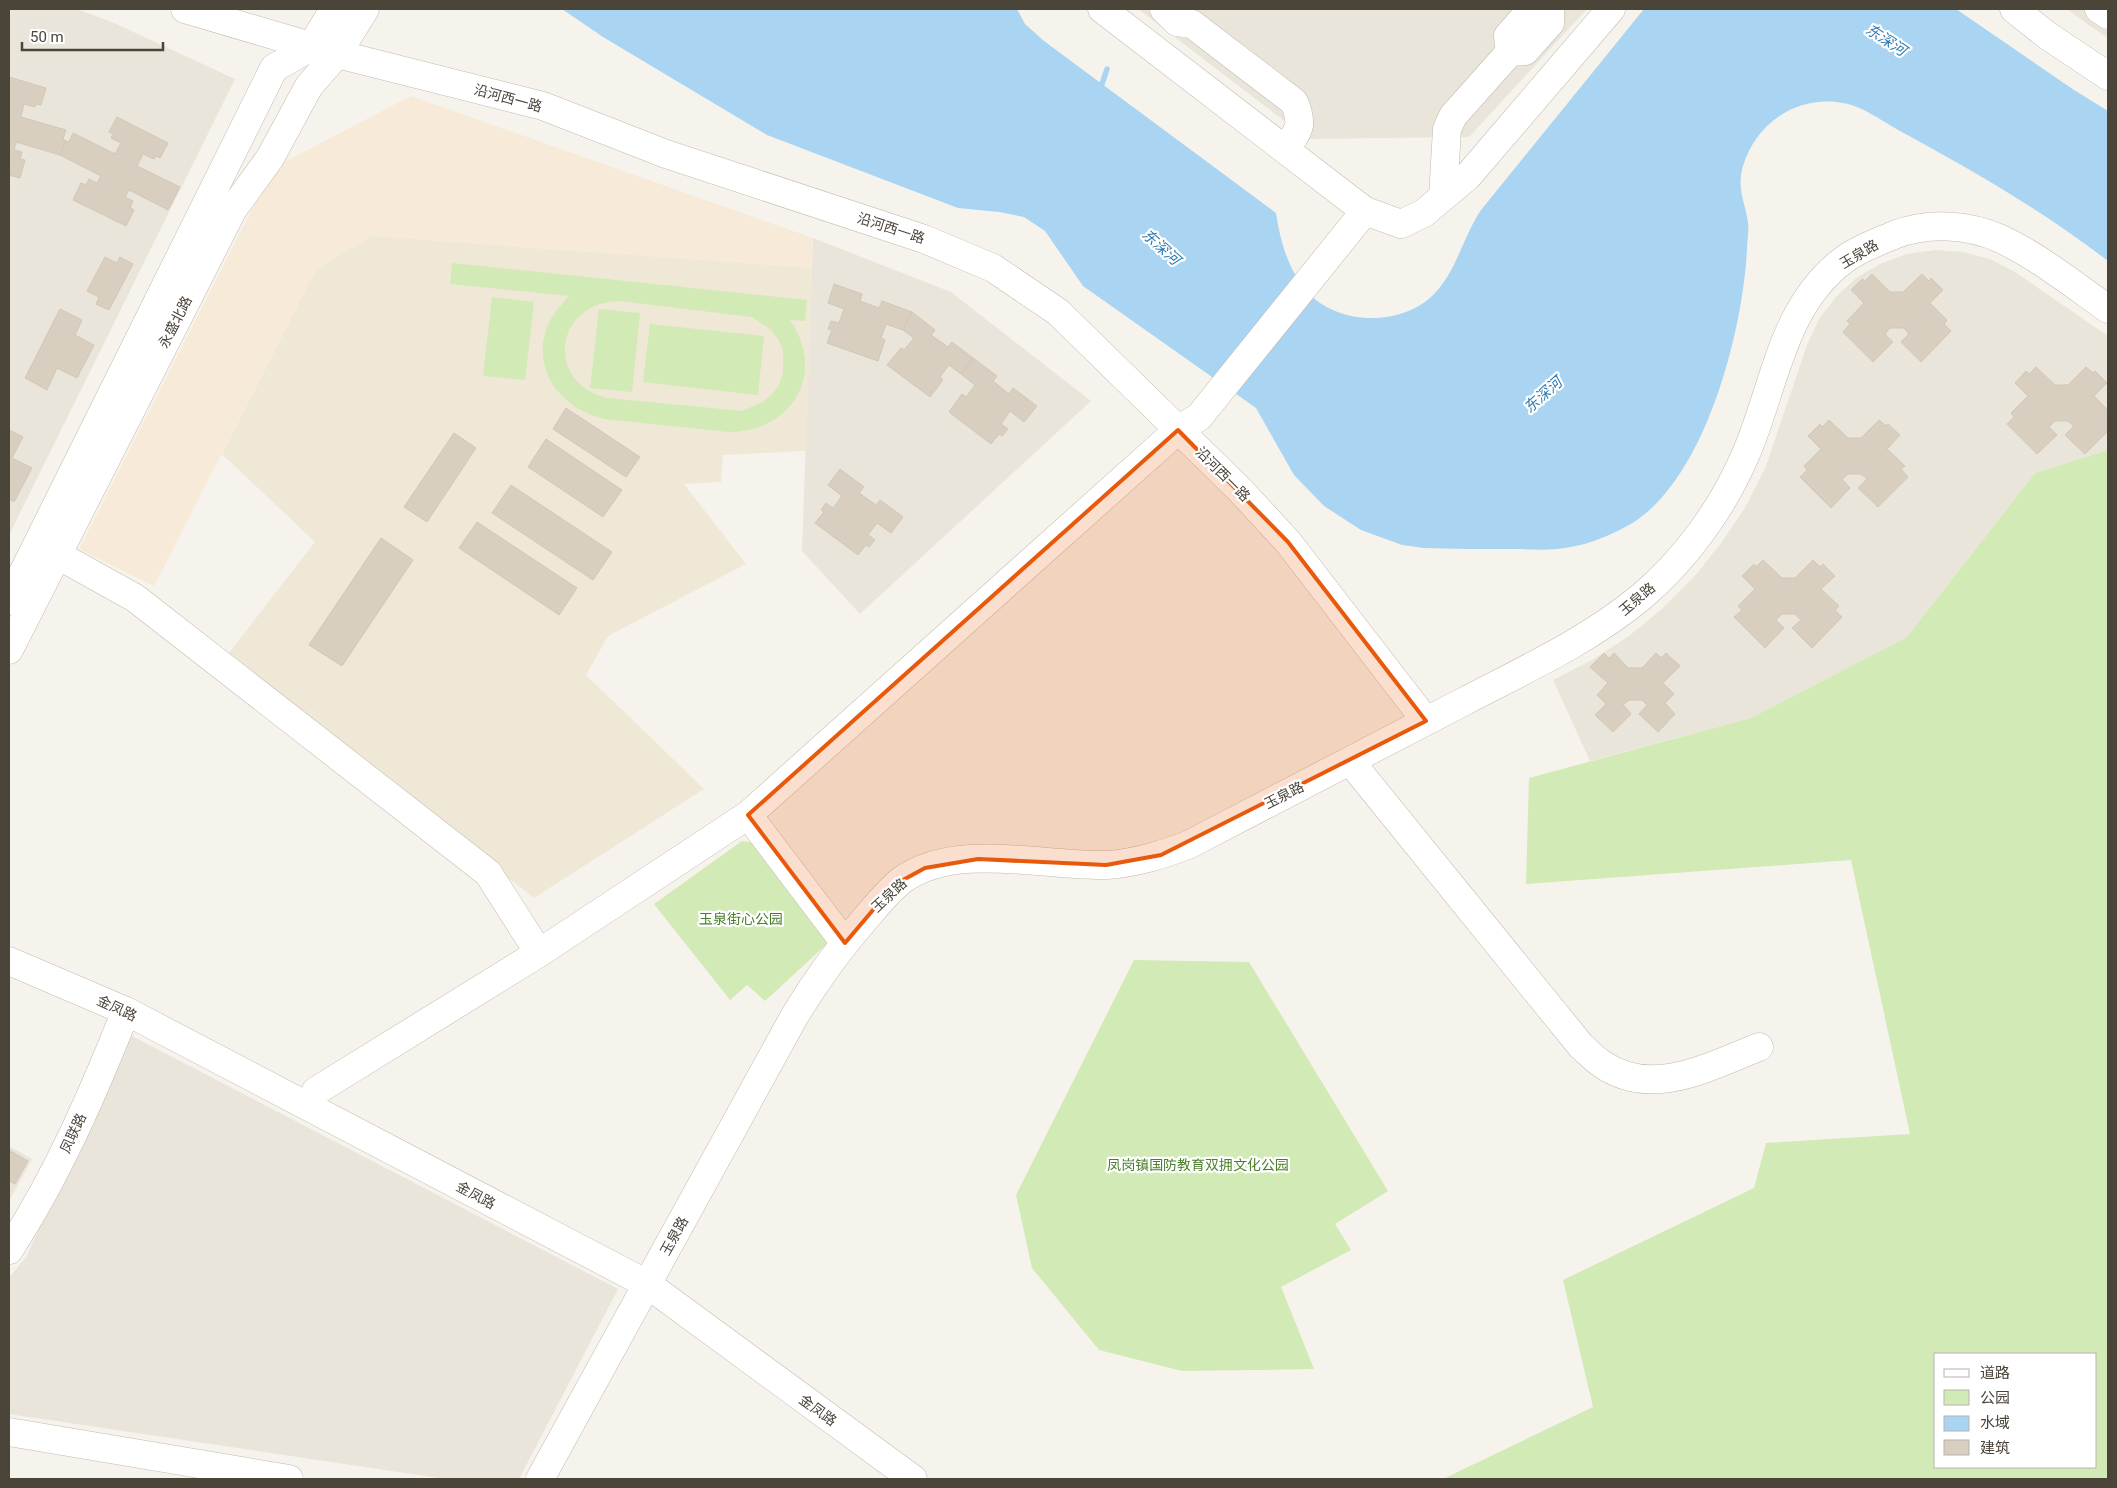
<svg xmlns="http://www.w3.org/2000/svg" width="2117" height="1488" font-family="Roboto,'Noto Sans SC',sans-serif">
<rect width="100%" height="100%" fill="#f6f3ec"/>
<g fill="#eae5da">
<polygon points="9,9 77,9 114,23 235,79 9,535"/>
<polygon points="1138,9 1587,9 1469,137 1308,139"/>
<polygon points="2067,9 2108,9 2108,38 2093,28"/>
<polygon points="813,238 951,292 1091,401 860,614 802,551"/>
<polygon points="1935,250 1963,252 1990,259 2015,272 2108,336 2108,450 2035,473 1907,637 1751,718 1590,761 1553,680 1592,660 1629,636 1663,608 1694,577 1722,542 1746,506 1766,466 1807,345 1819,319 1836,297 1856,278 1880,264 1907,254"/>
<polygon points="130,1035 618,1289 519,1479 445,1479 9,1414 9,1278 26,1257"/>
<polygon points="9,1146 32,1159 9,1201"/>
</g>
<polygon fill="#f7ead8" points="411,96 813,238 812,268 372,236 316,269 154,586 79,549 273,168"/>
<polygon fill="#efe8d6" points="372,236 812,268 806,451 723,455 721,482 684,484 746,564 608,636 586,675 704,789 534,898 225,658 315,542 222,454 316,269"/>
<g fill="#d2eab5" fill-rule="evenodd">
<path d="M452,263l355,37 -2,21 -15,-1c37,54 2,111 -61,112l-124,-13c-47,-10 -79,-56 -53,-102 5,-8 11,-14 17,-21l-119,-12zM619,301l133,16 19,13 7,9 5,11v23l-4,12 -7,9 -9,8 -21,9 -134,-13c-63,-14 -55,-95 11,-97z"/>
<polygon points="492,297 534,302 525,380 483,376"/>
<polygon points="599,309 640,313 632,392 590,388"/>
<polygon points="650,324 764,336 758,395 643,382"/>
<path d="M2108,450v1029h-665l150,-72 -30,-127 191,-92 12,-45 144,-9 -59,-274 -325,24 3,-106 222,-60 156,-81 128,-164zM2096,1354v113h-160v-113z"/>
<polygon points="742,841 757,843 830,941 765,1001 747,985 730,1000 654,904"/>
<polygon points="1134,960 1249,962 1388,1191 1335,1224 1351,1250 1281,1287 1314,1369 1182,1371 1099,1350 1032,1268 1016,1195"/>
</g>
<path fill="#a9d4f2" d="M562,9h455l8,15 19,17 232,172c4,26 10,49 25,71 27,40 93,45 129,14 26,-23 32,-60 51,-88l163,-201h312l118,81 34,21v150c-65,-50 -136,-91 -208,-130 -16,-9 -40,-26 -57,-28 -45,-8 -87,19 -100,63 -7,24 3,37 5,57 1,8 -1,18 -1,26 -4,82 -42,233 -118,276 -20,11 -41,20 -64,23 -17,3 -35,1 -52,1 -30,0 -60,0 -89,-1l-22,-3 -41,-15 -37,-24 -30,-31 -38,-67 -173,-122 -38,-55 -21,-14 -25,-5 -41,-4 -191,-73 -164,-98z"/>
<g fill="none" stroke-linecap="round" stroke-linejoin="round">
<polyline stroke="#a9d4f2" stroke-width="5.5" points="1096,89 1102,84 1107,69"/>
</g>
<g fill="#d8cfc1" stroke="#d3c7b4">
<polygon points="9,77 46,88 41,105 36,104 35,107 24,104 21,117 66,130 63,139 66,141 60,155 16,142 14,150 22,152 20,159 25,160 20,178 9,175"/>
<polygon points="117,117 168,143 160,158 156,156 154,159 143,154 137,166 180,187 168,210 129,190 125,197 133,201 130,207 134,210 126,226 73,200 81,183 86,185 89,179 97,183 101,176 60,155 66,141 69,142 73,133 115,154 121,143 111,138 113,134 109,132"/>
<polygon points="105,257 117,263 120,257 133,264 109,310 96,304 99,297 87,291"/>
<polygon points="1872,274 1890,292 1903,292 1922,274 1929,281 1931,278 1943,290 1930,303 1947,320 1944,324 1951,331 1921,362 1901,342 1909,334 1904,328 1890,328 1885,334 1893,342 1873,362 1843,332 1850,324 1847,321 1864,303 1851,290 1862,279 1865,281"/>
<polygon points="834,284 862,294 860,301 879,308 882,301 912,312 903,330 886,324 881,338 885,340 878,361 827,343 832,330 828,329 831,321 839,323 844,309 828,303"/>
<polygon points="60,309 82,320 75,335 94,345 77,378 57,368 47,390 25,378"/>
<polygon points="912,312 935,330 931,335 948,347 952,342 973,358 961,374 949,365 940,377 943,380 930,397 887,365 901,348 904,350 914,338 903,330"/>
<polygon points="973,358 997,376 993,381 1009,394 1013,388 1037,406 1024,422 1010,411 1001,424 1008,429 1002,436 999,434 991,444 949,412 962,394 966,397 975,385 961,374"/>
<polygon points="2036,367 2055,385 2068,385 2086,367 2093,373 2095,371 2107,383 2094,396 2108,410 2108,431 2085,454 2065,435 2074,426 2068,421 2055,421 2049,427 2057,435 2037,454 2007,424 2014,417 2011,413 2028,396 2015,383 2026,371 2029,374"/>
<polygon points="566,408 640,457 626,477 553,429"/>
<polygon points="1829,420 1848,438 1861,438 1879,420 1886,426 1888,424 1900,435 1887,449 1905,466 1901,469 1908,477 1878,507 1858,488 1867,479 1861,474 1848,474 1842,479 1850,488 1831,508 1800,477 1807,470 1804,466 1821,449 1808,436 1820,424 1822,427"/>
<polygon points="9,430 23,437 12,458 32,468 14,502 9,499"/>
<polygon points="454,433 476,448 427,522 404,507"/>
<polygon points="546,439 622,490 603,517 528,467"/>
<polygon points="840,469 864,487 859,493 876,505 880,500 903,517 891,533 877,523 868,535 875,540 869,547 866,545 858,555 815,523 824,512 821,510 826,503 833,508 842,496 828,485"/>
<polygon points="511,485 612,552 593,580 492,513"/>
<polygon points="477,522 577,588 559,615 459,548"/>
<polygon points="381,538 413,560 342,666 309,645"/>
<polygon points="1763,560 1782,578 1795,578 1813,560 1820,567 1823,564 1835,576 1821,589 1839,606 1835,610 1842,617 1812,648 1792,628 1801,620 1795,614 1782,614 1776,620 1784,628 1765,648 1734,617 1742,610 1738,606 1755,589 1742,576 1754,564 1756,567"/>
<polygon points="1604,653 1609,658 1614,653 1628,668 1642,668 1656,653 1661,658 1666,653 1680,666 1663,683 1674,694 1665,703 1675,714 1658,732 1639,714 1647,705 1642,700 1629,700 1623,705 1631,714 1613,732 1595,715 1606,704 1597,695 1608,683 1590,667"/>
<polygon points="9,1150 28,1161 15,1184 9,1181"/>
</g>
<g fill="none" stroke-linecap="round" stroke-linejoin="round">
<g stroke="#c2bbae" stroke-width="29">
<g id="minor">
<polyline points="185,9 337,54 543,106 666,154 924,239 993,268 1058,312 1240,490 1288,542 1426,721"/>
<polyline points="1102,9 1365,211 1401,224 1424,213 1468,176 1611,9"/>
<path d="M1164,9l13,13 15,2 102,78c10,23 5,29 -9,47"/>
<polyline points="2014,9 2048,36 2108,76"/>
<polyline points="2099,9 2108,15"/>
<polyline points="1510,52 1508,36 1532,9"/>
<polyline points="1443,197 1447,129 1453,116 1510,52 1525,51 1550,23 1550,9"/>
<polyline points="56,554 135,598 488,873 539,953"/>
<polyline points="9,601 274,68 311,47 334,9"/>
<polyline points="9,650 233,209 270,158 309,86 337,54 365,9"/>
<path d="M1350,761l231,285c7,6 13,13 21,18 50,35 108,2 157,-17"/>
<polyline points="748,815 845,943"/>
<polyline points="9,961 126,1011 647,1284 913,1479"/>
<polyline points="316,1091 539,953 748,815 1178,430 1199,417 1365,211"/>
<path d="M9,1250c49,-75 84,-157 117,-239"/>
<polyline points="9,1432 289,1479"/>
<path d="M540,1479l254,-462c21,-35 44,-67 71,-98 12,-14 23,-28 37,-39 54,-39 143,-13 205,-15 29,-2 54,-10 81,-20 91,-48 183,-95 275,-143 61,-32 125,-61 178,-105 44,-37 81,-88 104,-141 30,-68 36,-150 100,-197 15,-11 33,-17 49,-24 34,-13 74,-11 107,4 38,18 73,46 107,70"/>
</g>
</g>
<use href="#minor" stroke="#fff" stroke-width="28"/>
</g>
<path fill="#e8590c" fill-opacity="0.2" stroke="#e8590c" stroke-width="4" stroke-linejoin="round" d="M1178,430l110,112 138,179 -265,134 -55,10 -128,-6 -53,9 -22,12 -19,17 -39,46 -97,-128z"/>
<g text-anchor="middle" stroke-width="4.5" stroke-linejoin="round" paint-order="stroke">
<g font-size="14" fill="#4b4439" stroke="#fff">
<text transform="translate(508 98) rotate(15)" y="5">沿河西一路</text>
<text transform="translate(891 228) rotate(18)" y="5">沿河西一路</text>
<text transform="translate(1859 254) rotate(-31)" y="5">玉泉路</text>
<text transform="translate(175 322) rotate(-63)" y="5">永盛北路</text>
<text transform="translate(1223 474) rotate(45)" y="5">沿河西一路</text>
<text transform="translate(1637 599) rotate(-40)" y="5">玉泉路</text>
<text transform="translate(1284 795) rotate(-27)" y="5">玉泉路</text>
<text transform="translate(889 895) rotate(-43)" y="5">玉泉路</text>
<text transform="translate(117 1008) rotate(25)" y="5">金凤路</text>
<text transform="translate(73 1133) rotate(-65)" y="5">凤联路</text>
<text transform="translate(476 1195) rotate(28)" y="5">金凤路</text>
<text transform="translate(674 1236) rotate(-61)" y="5">玉泉路</text>
<text transform="translate(818 1410) rotate(36)" y="5">金凤路</text>
</g>
<g font-size="14" fill="#4a7f2a" stroke="#fff">
<text x="741" y="924">玉泉街心公园</text>
<text x="1198" y="1170">凤岗镇国防教育双拥文化公园</text>
</g>
<g font-size="15" font-style="italic" fill="#2e7ab2" stroke="#fff">
<text transform="translate(1886 40) rotate(33)" y="5">东深河</text>
<text transform="translate(1161 247) rotate(42)" y="5">东深河</text>
<text transform="translate(1543 395) rotate(-42)" y="5">东深河</text>
</g>
</g>
<rect width="2117" height="1488" fill="none" stroke="#4b4439" stroke-width="20"/>
<rect x="1934" y="1353" width="162" height="115" fill="#ffffff" stroke="#b7b4b0"/>
<rect x="1944" y="1369" width="25" height="8" fill="#ffffff" stroke="#b7b4b0"/>
<text x="1980" y="1378" font-size="15" fill="#4b4439">道路</text>
<rect x="1944" y="1390" width="25" height="15" fill="#d2eab5" stroke="#b7b4b0"/>
<text x="1980" y="1403" font-size="15" fill="#4b4439">公园</text>
<rect x="1944" y="1416" width="25" height="15" fill="#a9d4f2" stroke="#b7b4b0"/>
<text x="1980" y="1428" font-size="15" fill="#4b4439">水域</text>
<rect x="1944" y="1440" width="25" height="15" fill="#d8cfc1" stroke="#b7b4b0"/>
<text x="1980" y="1453" font-size="15" fill="#4b4439">建筑</text>
<path d="M22 42v8h141v-8" fill="none" stroke="#4b4439" stroke-width="2.5"/>
<text x="30" y="42" font-size="15" fill="#4b4439" stroke="#ffffff" stroke-width="4" paint-order="stroke">50 m</text>
</svg>
